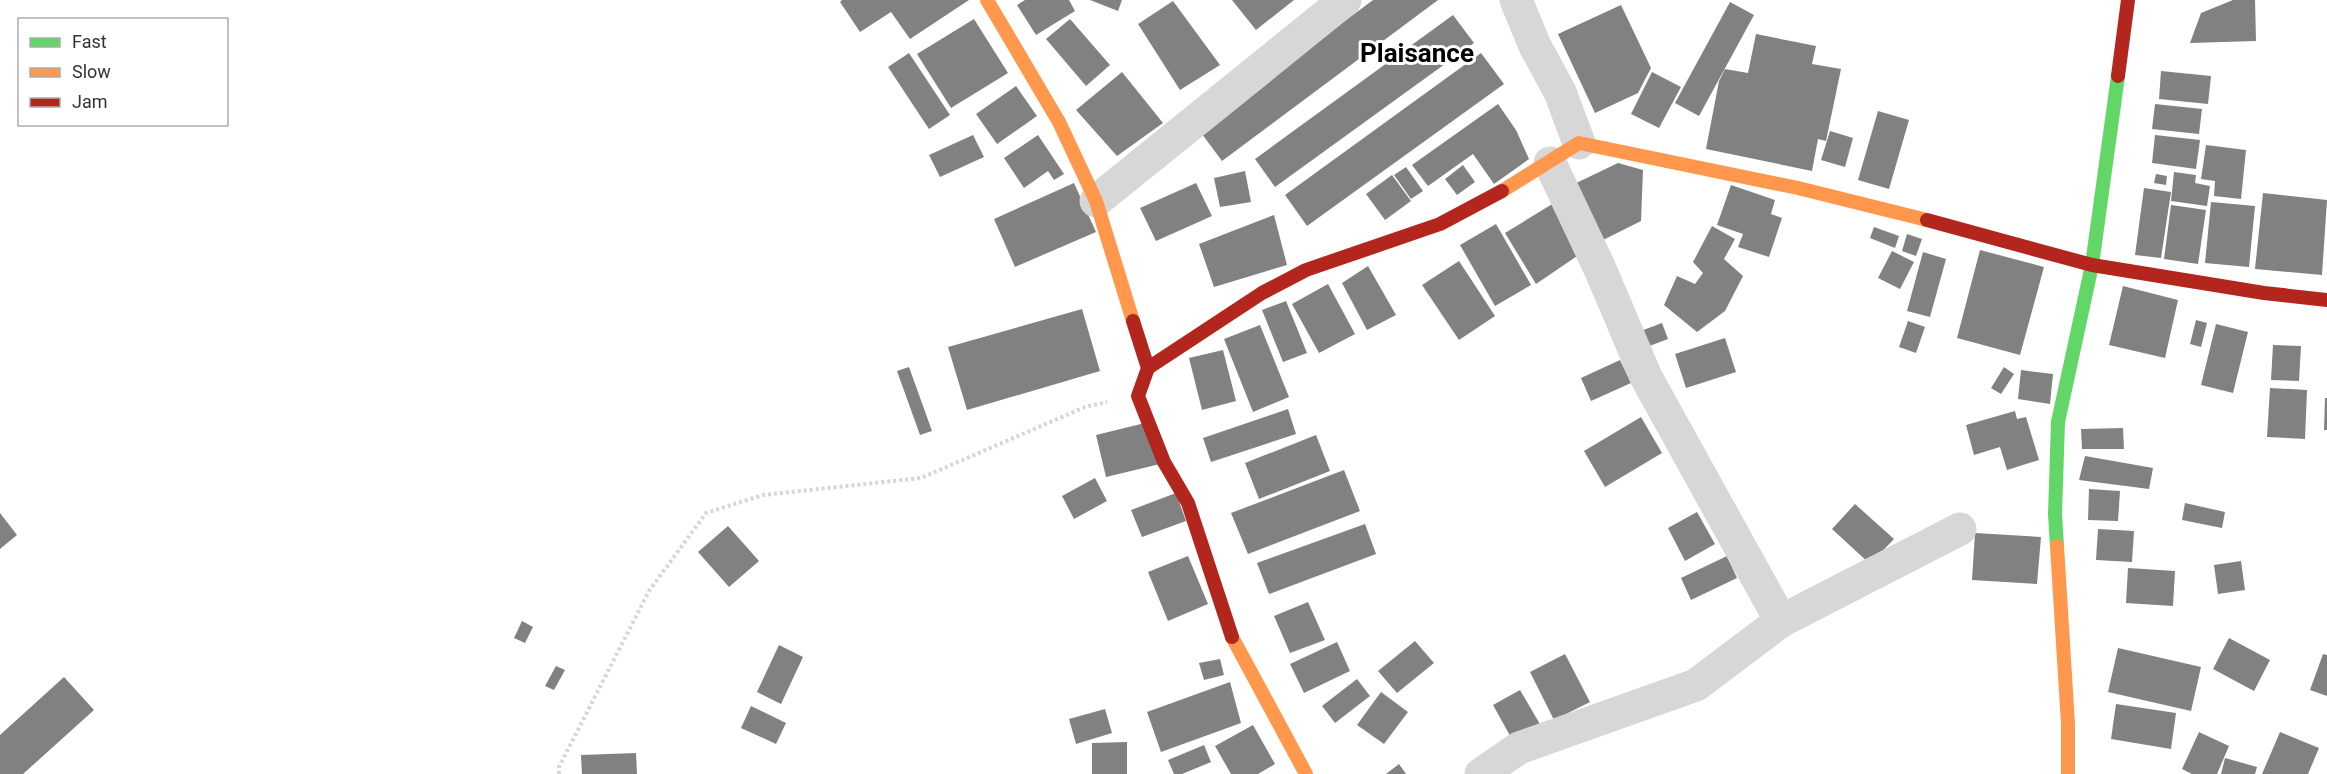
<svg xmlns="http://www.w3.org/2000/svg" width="2327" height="774" font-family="Roboto,sans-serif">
<rect width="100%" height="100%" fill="#fff"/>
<g fill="#818181">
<polygon points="842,0 969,0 910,39 891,12 860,32 840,2"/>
<polygon points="1025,0 1069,0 1075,11 1036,35 1017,5"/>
<polygon points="1090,0 1122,0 1118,11"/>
<polygon points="1232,0 1294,0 1256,30"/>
<polygon points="1373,0 1438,0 1222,161 1199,130"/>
<polygon points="2233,0 2255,0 2256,41 2190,43 2201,13"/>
<polygon points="1173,1 1220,65 1180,90 1138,24"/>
<polygon points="1730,2 1754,15 1699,116 1675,103"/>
<polygon points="1621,5 1651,68 1638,93 1595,113 1558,34"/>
<polygon points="1453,15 1474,43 1275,187 1255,159"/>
<polygon points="974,19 1008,73 951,108 917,54"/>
<polygon points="1070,19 1110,65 1086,86 1046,39"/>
<polygon points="1756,34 1816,46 1812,64 1841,69 1826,141 1818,139 1812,171 1706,149 1719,81 1725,69 1748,73"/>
<polygon points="909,53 950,115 929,129 888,67"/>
<polygon points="1481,53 1504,84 1307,226 1285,195"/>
<polygon points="2161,71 2211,76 2208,104 2159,99"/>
<polygon points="1122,72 1163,123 1117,156 1076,110"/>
<polygon points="1652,72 1681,87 1659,128 1631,114"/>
<polygon points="1016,86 1037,116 997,144 976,114"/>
<polygon points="1498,104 1516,130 1529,159 1494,184 1473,154 1428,186 1412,165"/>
<polygon points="2155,104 2202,109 2199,134 2152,129"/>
<polygon points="1878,111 1909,120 1889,189 1858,180"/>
<polygon points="1830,131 1853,138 1845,167 1821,160"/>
<polygon points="973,135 984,157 940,177 929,155"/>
<polygon points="1038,135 1064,174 1054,180 1048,171 1024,188 1004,158"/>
<polygon points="2155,135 2200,140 2196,169 2152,163"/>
<polygon points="2206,145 2246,150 2241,199 2214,196 2215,181 2201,179"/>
<polygon points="1618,163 1643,170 1641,221 1603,240 1570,186"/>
<polygon points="1463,165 1475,182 1457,195 1445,179"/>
<polygon points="1406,167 1423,191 1411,199 1394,175"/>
<polygon points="1245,171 1251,202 1220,207 1214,178"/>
<polygon points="2174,172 2196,175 2195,183 2210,186 2207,206 2171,201"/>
<polygon points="2156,174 2167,176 2166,185 2154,183"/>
<polygon points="1392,175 1411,201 1385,220 1366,194"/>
<polygon points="1074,183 1096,232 1015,267 994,219"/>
<polygon points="1196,183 1212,216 1156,241 1140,208"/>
<polygon points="1731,185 1775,200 1771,214 1782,218 1769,257 1738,247 1743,234 1717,225"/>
<polygon points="2144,188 2171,192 2161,258 2135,255"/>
<polygon points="2263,193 2327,200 2322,275 2255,269"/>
<polygon points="2211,202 2255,206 2249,267 2205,263"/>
<polygon points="1554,203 1583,252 1536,284 1505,233"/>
<polygon points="2171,205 2206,210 2198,264 2164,259"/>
<polygon points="1274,215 1287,265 1214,287 1199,244"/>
<polygon points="1496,224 1531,285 1495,306 1460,245"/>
<polygon points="1712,226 1735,239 1724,259 1743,276 1725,311 1697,332 1664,305 1677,276 1695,284 1703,273 1693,262"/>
<polygon points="1874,227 1899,236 1895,248 1870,238"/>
<polygon points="1907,234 1922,239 1916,256 1902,251"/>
<polygon points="1980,250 2044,267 2020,355 1957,338"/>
<polygon points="1892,251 1914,262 1900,289 1878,278"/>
<polygon points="1923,252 1946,259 1930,317 1907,311"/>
<polygon points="1459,261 1495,316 1459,340 1422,285"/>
<polygon points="1368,266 1396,315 1367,330 1342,283"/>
<polygon points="1328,284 1355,334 1319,353 1292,304"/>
<polygon points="2123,286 2178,300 2165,358 2109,345"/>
<polygon points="1286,301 1307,353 1283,362 1262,310"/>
<polygon points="1082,309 1100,371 967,410 948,347"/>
<polygon points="2196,320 2207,323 2201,347 2190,344"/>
<polygon points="1908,321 1925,327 1916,353 1899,347"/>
<polygon points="1662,323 1668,339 1644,348 1638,332"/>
<polygon points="2216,324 2248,332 2233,393 2201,385"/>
<polygon points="1260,325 1289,397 1253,412 1224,339"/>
<polygon points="1725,338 1736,372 1686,388 1675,354"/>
<polygon points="2273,345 2301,346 2299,381 2271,380"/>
<polygon points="1223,350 1236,401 1202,410 1189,358"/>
<polygon points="1620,360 1631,383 1591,401 1581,378"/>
<polygon points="909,367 932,431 920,435 897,371"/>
<polygon points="2004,367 2014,374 2001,394 1991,388"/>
<polygon points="2021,370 2053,374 2050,404 2018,399"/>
<polygon points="2270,388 2307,390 2305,439 2267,437"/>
<polygon points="2325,398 2327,398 2327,430 2324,430"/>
<polygon points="1288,409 1296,434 1211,462 1203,438"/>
<polygon points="2015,411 2017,419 2026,417 2039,460 2007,470 2000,447 1974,455 1966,425"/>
<polygon points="1641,417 1662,453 1605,487 1584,451"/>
<polygon points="1149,422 1160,464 1106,477 1096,435"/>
<polygon points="2123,428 2124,449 2082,449 2081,429"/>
<polygon points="1316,435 1330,471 1259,499 1245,463"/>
<polygon points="2085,456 2153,468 2149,489 2079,480"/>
<polygon points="1344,470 1360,511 1248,554 1231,513"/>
<polygon points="1095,478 1107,501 1074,519 1062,496"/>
<polygon points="2089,489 2120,491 2118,521 2088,520"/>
<polygon points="1176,493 1186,521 1142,537 1131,510"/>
<polygon points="2185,503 2225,512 2222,528 2182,520"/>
<polygon points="1855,504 1894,539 1870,564 1832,529"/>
<polygon points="1697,512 1715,544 1685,561 1668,528"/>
<polygon points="0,513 17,535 0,549"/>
<polygon points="1365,524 1376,554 1269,594 1257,563"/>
<polygon points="728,526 759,561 729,587 698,552"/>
<polygon points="2098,529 2134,531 2132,562 2096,560"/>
<polygon points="1975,533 2041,537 2037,584 1972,580"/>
<polygon points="1188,556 1208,604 1168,621 1148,572"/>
<polygon points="1727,556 1737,578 1691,600 1681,578"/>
<polygon points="2241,561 2245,590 2218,594 2214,565"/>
<polygon points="2128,568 2175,571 2173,606 2126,603"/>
<polygon points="1308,602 1325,640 1290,653 1274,616"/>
<polygon points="522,621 533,627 525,643 514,638"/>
<polygon points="2229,638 2270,660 2254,691 2213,669"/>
<polygon points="1415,641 1434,663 1397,693 1378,671"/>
<polygon points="1337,642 1350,671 1304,693 1290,664"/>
<polygon points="779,645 803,657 781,704 757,692"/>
<polygon points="2118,648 2201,667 2191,711 2108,692"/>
<polygon points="1565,654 1590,702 1554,720 1530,672"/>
<polygon points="2323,654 2327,655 2327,696 2310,690"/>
<polygon points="1220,659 1224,675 1204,680 1199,663"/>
<polygon points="556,666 565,670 554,690 545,686"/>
<polygon points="64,677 94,710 23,774 0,774 0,735"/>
<polygon points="1357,679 1370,696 1335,723 1322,706"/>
<polygon points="1230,682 1241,723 1161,752 1147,712"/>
<polygon points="1520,690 1541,726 1513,741 1493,705"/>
<polygon points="1381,692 1408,712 1384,744 1357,725"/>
<polygon points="2116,704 2176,713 2171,749 2111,739"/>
<polygon points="751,706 786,723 776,744 741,728"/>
<polygon points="1105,709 1112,733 1076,744 1069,719"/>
<polygon points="1253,725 1275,764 1258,774 1231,774 1215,746"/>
<polygon points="2199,732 2229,746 2217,774 2192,774 2182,769"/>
<polygon points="2280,732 2319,748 2308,774 2262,774"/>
<polygon points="1127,742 1127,774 1092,774 1092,743"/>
<polygon points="1204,745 1211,762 1182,774 1174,774 1168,760"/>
<polygon points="636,753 637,774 582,774 581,755"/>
<polygon points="2225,758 2257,767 2255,774 2221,774"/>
<polygon points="1399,764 1406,774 1386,774"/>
</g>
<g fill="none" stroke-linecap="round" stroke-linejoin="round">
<polyline stroke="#d6d6d6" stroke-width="4" stroke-dasharray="3 3" stroke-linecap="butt" points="559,774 559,767 649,591 706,513 763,495 921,478 1085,407 1107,402"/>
<g stroke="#d7d7d7" stroke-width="33">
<polyline points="1516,0 1535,46 1560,92 1579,143"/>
<polyline points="1550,163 1600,269 1646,377 1781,621"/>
<polyline points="1096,201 1345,0"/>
<polyline points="1481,774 1519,748 1696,685 1781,621 1960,529"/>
</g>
<polyline stroke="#63d668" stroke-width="14" points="2057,546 2055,514 2058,422 2092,265 2118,76"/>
<g stroke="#ff974d" stroke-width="14">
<polyline points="987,0 1059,122 1096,201 1133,321"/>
<polyline points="1502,191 1579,143 1798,188 1927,220"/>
<polyline points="2057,546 2068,724 2068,774"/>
<polyline points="1232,637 1306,774"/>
</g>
<g stroke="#b3261e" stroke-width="14">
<polyline points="2118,76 2128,0"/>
<polyline points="1927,220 2092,265 2264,293 2327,300"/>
<polyline points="1133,321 1148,368 1138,396 1164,462 1188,503 1232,637"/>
<polyline points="1148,368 1262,293 1306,270 1440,224 1502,191"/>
</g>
</g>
<g text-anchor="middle" stroke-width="6" stroke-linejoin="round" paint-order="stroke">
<g font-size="26" font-weight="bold" fill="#000" stroke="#fff">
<text x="1417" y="62">Plaisance</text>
</g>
</g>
<rect x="18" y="18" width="210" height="108" fill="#ffffff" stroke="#adadad" stroke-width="1.5"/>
<rect x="30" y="38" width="30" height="9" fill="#63d668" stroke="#adadad" stroke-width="1.5"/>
<text x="72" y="48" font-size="18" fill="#333333">Fast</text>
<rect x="30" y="68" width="30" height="9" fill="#ff974d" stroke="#adadad" stroke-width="1.5"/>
<text x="72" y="78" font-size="18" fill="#333333">Slow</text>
<rect x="30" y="98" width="30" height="9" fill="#b3261e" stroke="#adadad" stroke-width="1.5"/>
<text x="72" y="108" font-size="18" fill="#333333">Jam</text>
</svg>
